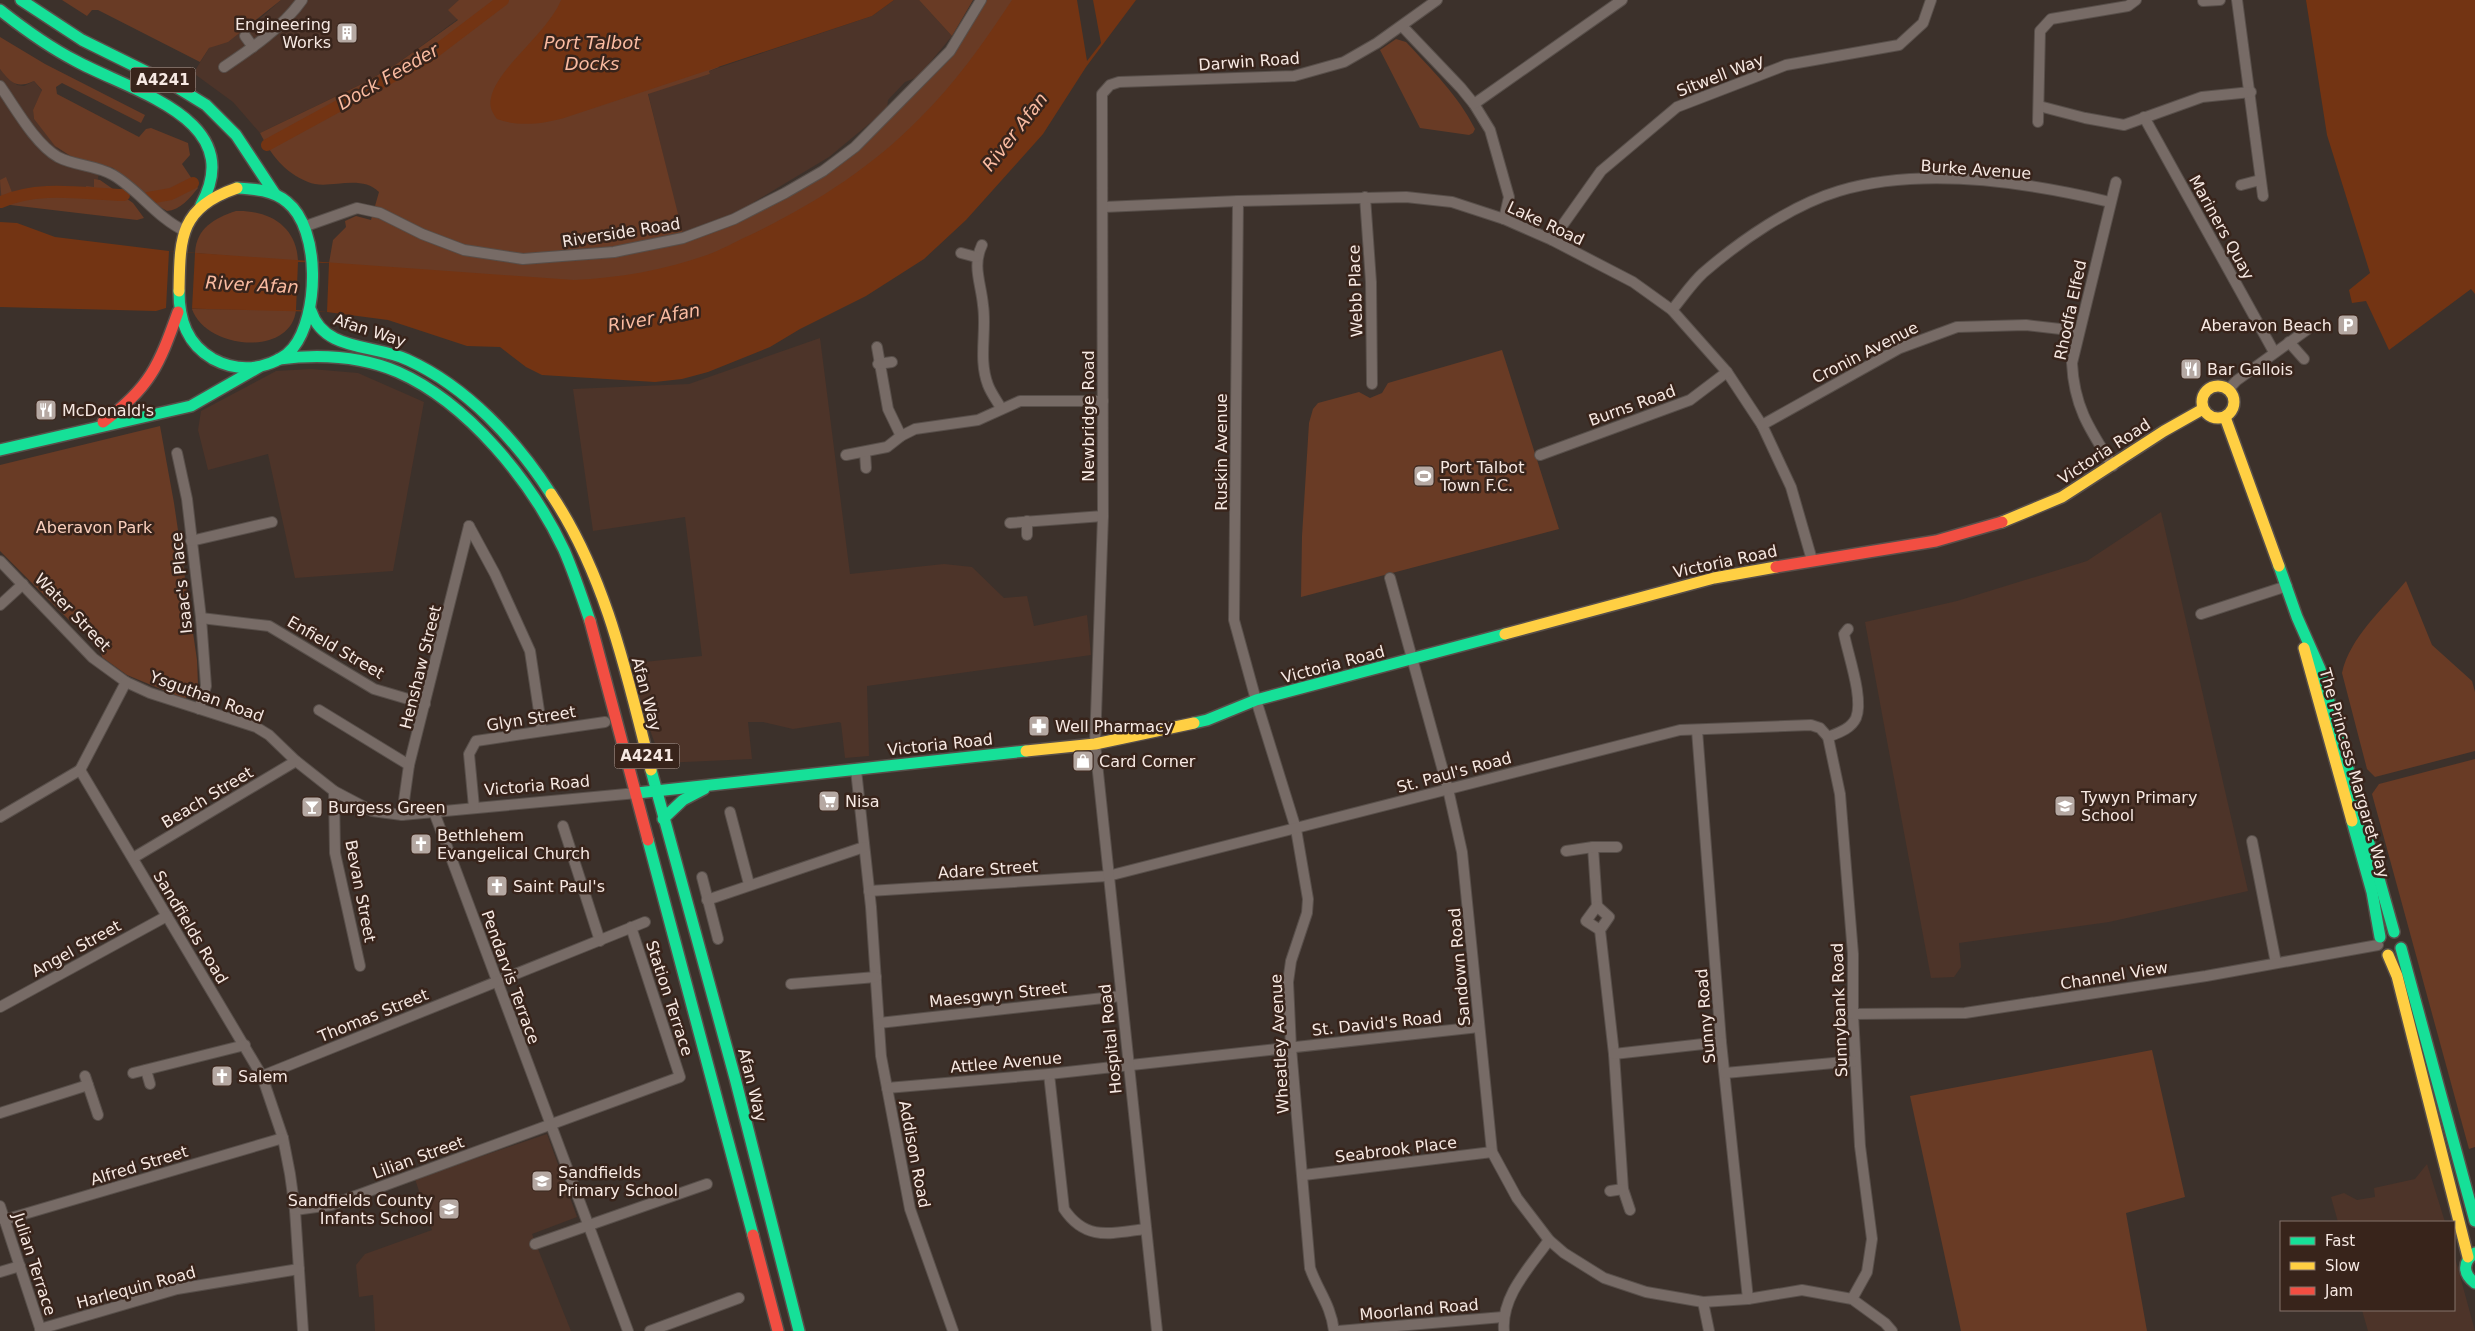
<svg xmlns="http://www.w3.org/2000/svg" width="2475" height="1331" font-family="'DejaVu Sans',sans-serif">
<rect width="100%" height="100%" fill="#3c312b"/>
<g fill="#4d3429">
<polygon points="281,0 478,0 458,19 398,63 366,82 260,133 233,102 196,75 196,69 209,48 221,43 257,21"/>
<polygon points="894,0 919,0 952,36 918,77 905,82 888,100 887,109 829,157 754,202 757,208 683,238 648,93 710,74 709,71 872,16"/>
<polygon points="0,69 17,85 24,86 34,81 42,91 33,110 34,119 58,149 72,157 100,163 96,194 0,202"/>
<polygon points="820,338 850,574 944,564 972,567 1004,598 1027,596 1034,626 1087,615 1091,655 867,686 869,756 845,758 841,723 839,722 793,729 763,722 748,722 752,759 662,763 642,708 634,663 702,656 685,517 593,531 573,389 689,384"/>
<polygon points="311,369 358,373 424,402 393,571 295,578 268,454 208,470 198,430 201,411 276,371"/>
<polygon points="2161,512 2248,891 2109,922 1959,943 1961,967 1954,977 1931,978 1865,622 1957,601 2087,561"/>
<polygon points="547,1134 577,1217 532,1234 571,1331 375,1331 373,1295 359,1297 356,1265 365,1254 432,1230 415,1179"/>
<polygon points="2427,1164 2445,1222 2338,1222 2331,1197 2344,1193 2357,1200 2375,1197 2374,1188 2415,1179"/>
<polygon points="2454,1254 2475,1331 2368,1331 2362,1310 2454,1310"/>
</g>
<g fill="#693b25">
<polygon points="62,0 281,0 228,42 209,48 200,62 98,10 92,10 87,16"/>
<path d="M459,0h240l20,67 -10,4 1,3 -62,20 36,144 139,-67 104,-95 54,-76h77l-7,56 -375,253 -154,-31 -193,-15 4,-23 13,-13 -1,-6 11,-5 15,4 8,-28c-19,-19 -52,-1 -71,-10 -24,-10 -37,-27 -48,-49l106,-51 32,-19 60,-43 -10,-10z"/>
<polygon points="919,0 973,0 952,36"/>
<path d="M0,37l45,27 100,51 -4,8 -79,-40 -6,4 1,7 82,43 7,-8 5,-1 37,15 2,12 -8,9 16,24c-8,10 -18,22 -31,23l-12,-7 -42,-36 -41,-11 -17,-11 -21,-27 -1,-9 9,-20 -8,-9c-17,8 -23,2 -34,-12z"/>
<path d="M1396,39l10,3c25,27 52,53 69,87l-2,4 -4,2 -49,-7 -40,-78z"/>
<polygon points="6,177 13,195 37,190 86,189 86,186 94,187 94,179 100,180 133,203 144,218 137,220 2,204 0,180"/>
<path d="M236,211c33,-1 61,15 62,51l-103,-9c1,-25 20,-35 41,-42z"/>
<path d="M192,309l104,1c-5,47 -90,40 -104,-1z"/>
<polygon points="1502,350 1559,529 1301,597 1302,536 1309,423 1313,409 1318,403 1359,392 1370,398 1382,393 1388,383"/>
<polygon points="160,426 174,503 197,660 198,685 185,699 127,675 102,657 98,639 90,626 70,621 0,551 0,465"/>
<path d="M2406,581l26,64 40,36 3,11v59l-100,26 -8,-8 -25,-96c8,-36 41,-64 64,-92z"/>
<polygon points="2475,759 2475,1147 2469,1149 2372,794 2379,784"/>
<polygon points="2152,1050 2185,1197 2126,1213 2147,1331 1961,1331 1910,1096"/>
</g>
<g fill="#733413">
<path d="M561,0h333l-22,16 -308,102c-21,6 -46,9 -67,1 -5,-7 -8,-13 -6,-21 5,-29 57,-65 70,-98z"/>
<path d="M1012,0h124l-50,67 -43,67 -77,86 -42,39 -58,37 -66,33 -30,18 -62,25 -26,7 -27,3 -113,-7 -16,-8 -26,-20 -33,-1 -79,-26 -61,-8 -161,-4 -10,3 -156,-4v-85l17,1 38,14 114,14 405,29c45,-2 90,-10 133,-25 14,-5 28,-13 41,-19 63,-30 122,-67 171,-117 36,-35 65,-77 93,-119z"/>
<polygon points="2306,0 2475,0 2475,294 2471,289 2389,350 2366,301 2352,303 2349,290 2370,273 2327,135"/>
</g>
<g fill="#3c312b">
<polygon points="1077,0 1093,0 1101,43 1087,61"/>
<polygon points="169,251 195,253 192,309 166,308"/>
<polygon points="298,262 329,263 327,312 296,310"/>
</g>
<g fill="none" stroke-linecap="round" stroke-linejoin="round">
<g stroke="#733413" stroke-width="12">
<polyline points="267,145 428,57 503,0"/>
<polyline points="148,198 171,194 193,183"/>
<path d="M1,202c39,-17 82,-8 123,-7"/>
</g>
<g stroke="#584f4a" stroke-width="12">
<g id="street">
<polyline points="2237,0 2263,196"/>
<polyline points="2203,1 2220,0"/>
<polyline points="1402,26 1461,88 1474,104 1490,130 1509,197 1504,219"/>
<polyline points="245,36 253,47"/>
<path d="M224,67c27,-18 59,-40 78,-67"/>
<path d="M0,86c15,21 35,58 58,71 17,9 38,8 55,18 26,15 44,43 72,56"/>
<polyline points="1474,104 1622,0"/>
<polyline points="2039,106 2085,118 2124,125 2202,97 2251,92"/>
<polyline points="2144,117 2274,352"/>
<polyline points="2038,122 2040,31 2051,19 2128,6 2136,0"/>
<polyline points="2241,185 2260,180"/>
<polyline points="1365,197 1371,282 1372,384"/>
<path d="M1238,201l-4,419 22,80 40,129 12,70 -1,14 -16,48 -3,21 3,66 19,220c8,23 21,37 24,63"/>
<polyline points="1104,207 1238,201 1406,197 1452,202 1504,219 1552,240 1633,282 1672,310 1727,372 1762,425 1791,487 1812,560"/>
<polyline points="306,226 357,208 380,213 422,234 464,250 523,259 614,252 683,238 734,219 785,193 823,171 855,147 950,51 981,0"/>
<polyline points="1552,240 1601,171 1677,107 1786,65 1899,45 1923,23 1931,0"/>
<path d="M982,245c-10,21 -1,38 1,60 4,26 -5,54 5,80 3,8 9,16 13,23"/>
<polyline points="961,253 976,257"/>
<path d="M1672,310c10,-12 20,-27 31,-37 38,-33 89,-68 136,-82 84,-25 188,-9 271,11"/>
<polyline points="2289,342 2304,359"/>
<polyline points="877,347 888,409 901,436"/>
<polyline points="878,364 892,362"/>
<polyline points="2229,389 2236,381 2308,329"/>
<polyline points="1762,425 1900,348 1957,327 2026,325 2078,331"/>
<polyline points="177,453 187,499 201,618 206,686 199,709"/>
<polyline points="865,453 866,468"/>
<polyline points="846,455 887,447 901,436 915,429 978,420 1020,401 1103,401"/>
<polyline points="1540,455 1690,400 1727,372"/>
<path d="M2113,466c-23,-36 -39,-59 -41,-103l44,-181"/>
<polyline points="1010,523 1103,516"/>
<polyline points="469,526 495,574 530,651 542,731"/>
<polyline points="1027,535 1027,521"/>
<polyline points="191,541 272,522"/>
<polyline points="0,561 93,658 126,682 150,693 256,727 269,735 296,761 334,791 372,811 402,815 637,793"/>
<polyline points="1390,578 1448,789 1462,852 1492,1152 1517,1198 1549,1240 1564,1253 1604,1278 1646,1292 1703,1302 1748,1299 1802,1290 1852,1299 1885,1323 1892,1331"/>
<polyline points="0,605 23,584"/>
<polyline points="2201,614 2287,586"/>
<polyline points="201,618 269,626 374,689 425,704"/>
<polyline points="319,710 409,765"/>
<polyline points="1697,730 1721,1042 1748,1299"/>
<path d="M1828,737c10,-4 23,-8 28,-19 8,-19 -8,-63 -12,-84l4,-5"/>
<polyline points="80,770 262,1076 283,1138 290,1174 295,1210 303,1331"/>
<polyline points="80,770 126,682"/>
<polyline points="856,770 871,907 881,1056 910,1209 953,1331"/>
<polyline points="334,791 335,853 360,966"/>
<polyline points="474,807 469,754 476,741 605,722"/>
<polyline points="434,812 628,1331"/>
<polyline points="730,812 749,884"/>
<polyline points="402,815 409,765 469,526"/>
<polyline points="0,817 80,770"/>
<polyline points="563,826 600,941"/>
<polyline points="2252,841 2276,963"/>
<polyline points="1593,847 1597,906"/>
<polyline points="1566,851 1593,847 1617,847"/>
<polyline points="133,858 296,761"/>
<polyline points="702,877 718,939"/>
<polyline points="869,891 1108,876 1680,730 1811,725 1820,728 1828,737 1840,794 1853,954 1853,1014 1860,1146 1872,1239 1867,1272 1852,1299"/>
<polyline points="707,900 864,847"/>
<polyline points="1597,906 1609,917 1600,930 1614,1054 1623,1189 1630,1210"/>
<polyline points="1597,906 1586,921 1600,930"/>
<polyline points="791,984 876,977"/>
<polyline points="0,1007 167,916"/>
<polyline points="1853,1014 1965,1013 2206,976 2378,945"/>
<polyline points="879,1023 1121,996"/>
<polyline points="1614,1054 1721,1042"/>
<polyline points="146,1070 150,1084"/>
<polyline points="133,1073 245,1045"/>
<polyline points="1725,1073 1855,1061"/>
<path d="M1049,1074l15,135c22,33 48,24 81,20"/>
<polyline points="85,1076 98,1115"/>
<polyline points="262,1076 645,922"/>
<polyline points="887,1088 1049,1074 1479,1027"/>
<polyline points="0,1113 88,1085"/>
<polyline points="1304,1175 1492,1152"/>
<polyline points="1610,1191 1623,1189"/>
<polyline points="0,1206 41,1331"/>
<polyline points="295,1210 331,1205 680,1077 631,927"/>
<polyline points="4,1220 283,1138"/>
<polyline points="535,1244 707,1184"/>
<polyline points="0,1272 20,1266"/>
<polyline points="1703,1302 1709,1331"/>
<polyline points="40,1329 177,1289 299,1269"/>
<polyline points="650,1331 739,1298"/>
<polyline points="1157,1331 1095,744 1103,516 1102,94 1110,85 1119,82 1294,76 1344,62 1377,43 1437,0"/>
<polyline points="1338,1331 1503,1317"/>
<path d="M1504,1331c-3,-35 26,-64 45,-91"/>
</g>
</g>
<g stroke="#584f4a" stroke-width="14">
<g id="fast">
<polyline points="21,0 82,40 175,86 206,105 236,135 275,194"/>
<path d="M0,10c24,19 49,37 76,51 57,31 172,58 125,144"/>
<path d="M179,291c0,29 8,53 34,68 15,8 31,11 48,7 12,-3 24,-8 32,-18 26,-32 28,-119 -6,-146 -14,-12 -32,-13 -50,-14"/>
<path d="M311,311c13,41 64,33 97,49 59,27 108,80 143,134"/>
<path d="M279,359c40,-5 82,-3 119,13 70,31 134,110 166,178 10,23 18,47 26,71"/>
<polyline points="0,450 191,406 259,367"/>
<polyline points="2279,566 2297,617 2320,669 2394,932"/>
<polyline points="1194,723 1207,720 1256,700 1505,634"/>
<polyline points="651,770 735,1078 799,1331"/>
<polyline points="637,793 1026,751"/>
<polyline points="663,819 683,800 704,789"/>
<polyline points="2352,821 2372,892 2380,937"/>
<polyline points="648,840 753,1235"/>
<polyline points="2401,948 2475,1221"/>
<path d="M2475,1253c-13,9 -12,21 0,30"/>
</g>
</g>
<g stroke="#584f4a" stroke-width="14">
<g id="slow">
<path d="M179,291c1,-53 0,-83 58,-103"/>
<circle cx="2218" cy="402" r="16"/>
<polyline points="2225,417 2279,566"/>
<path d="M551,494c55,82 76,181 100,276"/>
<polyline points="2002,522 2062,497 2164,431 2203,409"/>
<polyline points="1505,634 1714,578 1776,567"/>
<polyline points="2304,648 2352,821"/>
<polyline points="1026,751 1095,744 1194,723"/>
<polyline points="2388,955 2397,976 2468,1257"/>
</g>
</g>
<g stroke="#584f4a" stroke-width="14">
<g id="jam">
<path d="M103,422c47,-34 56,-57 75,-110"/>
<polyline points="1776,567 1936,541 2002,522"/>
<polyline points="590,621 648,840"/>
<polyline points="753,1235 778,1331"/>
</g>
</g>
<use href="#street" stroke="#776b66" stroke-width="10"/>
<use href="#fast" stroke="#16e098" stroke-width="11"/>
<use href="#slow" stroke="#ffcf43" stroke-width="11"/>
<use href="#jam" stroke="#f24e42" stroke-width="11"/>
</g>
<defs>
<g id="building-square" transform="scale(1.125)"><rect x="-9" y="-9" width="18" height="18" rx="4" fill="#b5a8a2" stroke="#38241b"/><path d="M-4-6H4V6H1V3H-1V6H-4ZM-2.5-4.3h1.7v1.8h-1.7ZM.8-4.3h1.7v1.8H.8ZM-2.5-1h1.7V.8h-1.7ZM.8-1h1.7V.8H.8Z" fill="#fff"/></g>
<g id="parking-square" transform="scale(1.125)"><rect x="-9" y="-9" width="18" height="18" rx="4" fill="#b5a8a2" stroke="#38241b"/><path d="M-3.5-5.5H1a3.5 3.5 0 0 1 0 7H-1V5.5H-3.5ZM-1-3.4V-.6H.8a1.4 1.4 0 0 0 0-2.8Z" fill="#fff"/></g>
<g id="restaurant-square" transform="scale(1.125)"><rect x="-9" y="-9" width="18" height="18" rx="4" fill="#b5a8a2" stroke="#38241b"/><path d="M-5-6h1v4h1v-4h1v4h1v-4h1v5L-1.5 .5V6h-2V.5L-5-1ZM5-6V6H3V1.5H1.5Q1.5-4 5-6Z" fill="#fff"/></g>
<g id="stadium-square" transform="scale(1.125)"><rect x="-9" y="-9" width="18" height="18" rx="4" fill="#b5a8a2" stroke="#38241b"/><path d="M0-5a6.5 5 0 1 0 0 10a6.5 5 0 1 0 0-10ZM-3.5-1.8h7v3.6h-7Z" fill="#fff"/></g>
<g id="pharmacy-square" transform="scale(1.125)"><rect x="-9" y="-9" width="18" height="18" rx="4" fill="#b5a8a2" stroke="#38241b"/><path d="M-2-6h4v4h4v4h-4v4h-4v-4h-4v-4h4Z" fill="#fff"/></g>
<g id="shop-square" transform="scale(1.125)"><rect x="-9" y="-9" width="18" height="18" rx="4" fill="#b5a8a2" stroke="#38241b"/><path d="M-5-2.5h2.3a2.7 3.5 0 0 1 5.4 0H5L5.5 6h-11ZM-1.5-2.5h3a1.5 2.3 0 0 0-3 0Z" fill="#fff"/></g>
<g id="supermarket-square" transform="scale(1.125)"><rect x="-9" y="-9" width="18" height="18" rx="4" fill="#b5a8a2" stroke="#38241b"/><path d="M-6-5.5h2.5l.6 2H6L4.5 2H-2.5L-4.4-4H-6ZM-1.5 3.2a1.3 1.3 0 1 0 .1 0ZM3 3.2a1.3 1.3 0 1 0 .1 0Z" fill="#fff"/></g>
<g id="school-square" transform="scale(1.125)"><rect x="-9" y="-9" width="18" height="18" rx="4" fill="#b5a8a2" stroke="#38241b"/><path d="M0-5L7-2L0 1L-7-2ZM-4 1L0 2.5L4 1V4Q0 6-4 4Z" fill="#fff"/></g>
<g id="bar-square" transform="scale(1.125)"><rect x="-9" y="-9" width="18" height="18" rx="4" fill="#b5a8a2" stroke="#38241b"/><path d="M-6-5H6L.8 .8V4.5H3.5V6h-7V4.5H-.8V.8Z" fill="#fff"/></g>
<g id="church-square" transform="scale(1.125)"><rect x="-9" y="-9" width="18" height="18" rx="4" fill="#b5a8a2" stroke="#38241b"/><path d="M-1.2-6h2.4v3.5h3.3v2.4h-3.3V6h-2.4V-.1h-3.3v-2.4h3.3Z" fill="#fff"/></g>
</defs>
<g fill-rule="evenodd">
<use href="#building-square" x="347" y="33"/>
<use href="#parking-square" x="2348" y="325"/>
<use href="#restaurant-square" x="2191" y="369"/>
<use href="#restaurant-square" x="46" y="410"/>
<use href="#stadium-square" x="1424" y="476"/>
<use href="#pharmacy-square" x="1039" y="726"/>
<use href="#shop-square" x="1083" y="761"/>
<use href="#supermarket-square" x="829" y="801"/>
<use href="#school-square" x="2065" y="806"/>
<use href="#bar-square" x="312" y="807"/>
<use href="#church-square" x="421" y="844"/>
<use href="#church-square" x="497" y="886"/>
<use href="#church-square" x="222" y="1076"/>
<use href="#school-square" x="542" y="1181"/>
<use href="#school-square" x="449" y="1209"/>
</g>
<g text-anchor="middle" stroke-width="5" stroke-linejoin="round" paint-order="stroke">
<g fill="#38241b" stroke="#bdada6" stroke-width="1">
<rect x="130.5" y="67.5" width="65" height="25" rx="4"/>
<rect x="614.5" y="743.5" width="65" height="25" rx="4"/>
</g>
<g font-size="15" font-weight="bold" fill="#f6e8e2">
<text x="163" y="85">A4241</text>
<text x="647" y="761">A4241</text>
</g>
<g font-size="16" fill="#f6e8e2" stroke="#38241b" text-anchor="start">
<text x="331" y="30" text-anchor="end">Engineering<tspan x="331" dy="18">Works</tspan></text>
<text x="2332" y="331" text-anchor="end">Aberavon Beach</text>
<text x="2207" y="375">Bar Gallois</text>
<text x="62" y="416">McDonald's</text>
<text x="1440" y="473">Port Talbot<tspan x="1440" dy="18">Town F.C.</tspan></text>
<text x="1055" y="732">Well Pharmacy</text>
<text x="1099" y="767">Card Corner</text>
<text x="2081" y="803">Tywyn Primary<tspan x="2081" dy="18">School</tspan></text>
<text x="845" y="807">Nisa</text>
<text x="328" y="813">Burgess Green</text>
<text x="437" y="841">Bethlehem<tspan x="437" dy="18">Evangelical Church</tspan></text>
<text x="513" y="892">Saint Paul's</text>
<text x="238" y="1082">Salem</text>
<text x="558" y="1178">Sandfields<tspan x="558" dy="18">Primary School</tspan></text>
<text x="433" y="1206" text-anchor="end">Sandfields County<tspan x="433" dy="18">Infants School</tspan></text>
</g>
<g font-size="16" fill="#f6e8e2" stroke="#38241b">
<text transform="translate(1249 61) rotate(-4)" y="6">Darwin Road</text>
<text transform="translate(1720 75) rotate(-21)" y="6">Sitwell Way</text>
<text transform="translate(1976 169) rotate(4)" y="6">Burke Avenue</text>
<text transform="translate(1546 223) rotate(25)" y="6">Lake Road</text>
<text transform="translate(2222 227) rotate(61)" y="6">Mariners Quay</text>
<text transform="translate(621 232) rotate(-9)" y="6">Riverside Road</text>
<text transform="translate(1355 291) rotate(-92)" y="6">Webb Place</text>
<text transform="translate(2070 310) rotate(-78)" y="6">Rhodfa Elfed</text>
<text transform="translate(370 330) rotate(18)" y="6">Afan Way</text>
<text transform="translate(1865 352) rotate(-27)" y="6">Cronin Avenue</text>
<text transform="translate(1632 405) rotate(-20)" y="6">Burns Road</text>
<text transform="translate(1088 416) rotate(-90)" y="6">Newbridge Road</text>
<text transform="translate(2104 451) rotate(-33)" y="6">Victoria Road</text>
<text transform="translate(1221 452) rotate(-90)" y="6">Ruskin Avenue</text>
<text transform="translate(1725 561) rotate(-12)" y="6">Victoria Road</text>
<text transform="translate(181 583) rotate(-96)" y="6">Isaac's Place</text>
<text transform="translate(73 612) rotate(46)" y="6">Water Street</text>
<text transform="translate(336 647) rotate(30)" y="6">Enfield Street</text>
<text transform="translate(1333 664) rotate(-15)" y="6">Victoria Road</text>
<text transform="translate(420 667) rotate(-76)" y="6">Henshaw Street</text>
<text transform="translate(647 694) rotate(75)" y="6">Afan Way</text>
<text transform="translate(207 696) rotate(20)" y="6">Ysguthan Road</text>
<text transform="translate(531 718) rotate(-9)" y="6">Glyn Street</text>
<text transform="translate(940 744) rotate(-6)" y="6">Victoria Road</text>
<text transform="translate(1454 772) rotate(-15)" y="6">St. Paul's Road</text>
<text transform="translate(2355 773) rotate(74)" y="6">The Princess Margaret Way</text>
<text transform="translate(537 785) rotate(-5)" y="6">Victoria Road</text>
<text transform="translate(207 797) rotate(-31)" y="6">Beach Street</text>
<text transform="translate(988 869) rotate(-4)" y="6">Adare Street</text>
<text transform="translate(361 891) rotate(79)" y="6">Bevan Street</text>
<text transform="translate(191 927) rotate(59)" y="6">Sandfields Road</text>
<text transform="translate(76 948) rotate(-29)" y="6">Angel Street</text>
<text transform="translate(1459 967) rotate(-95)" y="6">Sandown Road</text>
<text transform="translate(2114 975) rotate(-9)" y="6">Channel View</text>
<text transform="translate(511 977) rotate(70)" y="6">Pendarvis Terrace</text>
<text transform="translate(998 994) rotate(-6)" y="6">Maesgwyn Street</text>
<text transform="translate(670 998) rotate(72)" y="6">Station Terrace</text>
<text transform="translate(1839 1010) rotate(-92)" y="6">Sunnybank Road</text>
<text transform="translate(373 1015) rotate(-22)" y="6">Thomas Street</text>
<text transform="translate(1705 1016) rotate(-95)" y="6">Sunny Road</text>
<text transform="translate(1377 1023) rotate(-6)" y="6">St. David's Road</text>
<text transform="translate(1110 1039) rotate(-96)" y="6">Hospital Road</text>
<text transform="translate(1279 1044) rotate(-93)" y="6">Wheatley Avenue</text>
<text transform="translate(1006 1062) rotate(-5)" y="6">Attlee Avenue</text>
<text transform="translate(753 1085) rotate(76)" y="6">Afan Way</text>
<text transform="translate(1396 1149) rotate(-7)" y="6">Seabrook Place</text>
<text transform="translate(915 1154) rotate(79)" y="6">Addison Road</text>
<text transform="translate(418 1157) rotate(-20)" y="6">Lilian Street</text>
<text transform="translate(139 1165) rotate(-17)" y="6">Alfred Street</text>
<text transform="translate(35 1264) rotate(72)" y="6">Julian Terrace</text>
<text transform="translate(136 1287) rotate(-15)" y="6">Harlequin Road</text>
<text transform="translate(1419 1309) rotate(-5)" y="6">Moorland Road</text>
</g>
<g font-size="16" fill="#f9cebc" stroke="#38241b">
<text x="94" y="533">Aberavon Park</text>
</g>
<g font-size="18" font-style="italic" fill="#fabba1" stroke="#38241b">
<text x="592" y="49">Port Talbot<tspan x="592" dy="21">Docks</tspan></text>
<text transform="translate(388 77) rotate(-30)" y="6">Dock Feeder</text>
<text transform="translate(1015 132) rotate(-52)" y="6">River Afan</text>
<text transform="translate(252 285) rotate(3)" y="6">River Afan</text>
<text transform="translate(654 318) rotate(-10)" y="6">River Afan</text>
</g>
</g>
<rect x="2280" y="1221" width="175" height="90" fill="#38241b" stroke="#84726b"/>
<rect x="2290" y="1237" width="25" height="8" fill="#16e098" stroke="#84726b"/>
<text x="2325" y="1246" font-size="15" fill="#f6e8e2">Fast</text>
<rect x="2290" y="1262" width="25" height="8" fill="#ffcf43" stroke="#84726b"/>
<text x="2325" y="1271" font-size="15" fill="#f6e8e2">Slow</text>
<rect x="2290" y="1287" width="25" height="8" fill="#f24e42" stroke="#84726b"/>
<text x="2325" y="1296" font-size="15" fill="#f6e8e2">Jam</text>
</svg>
